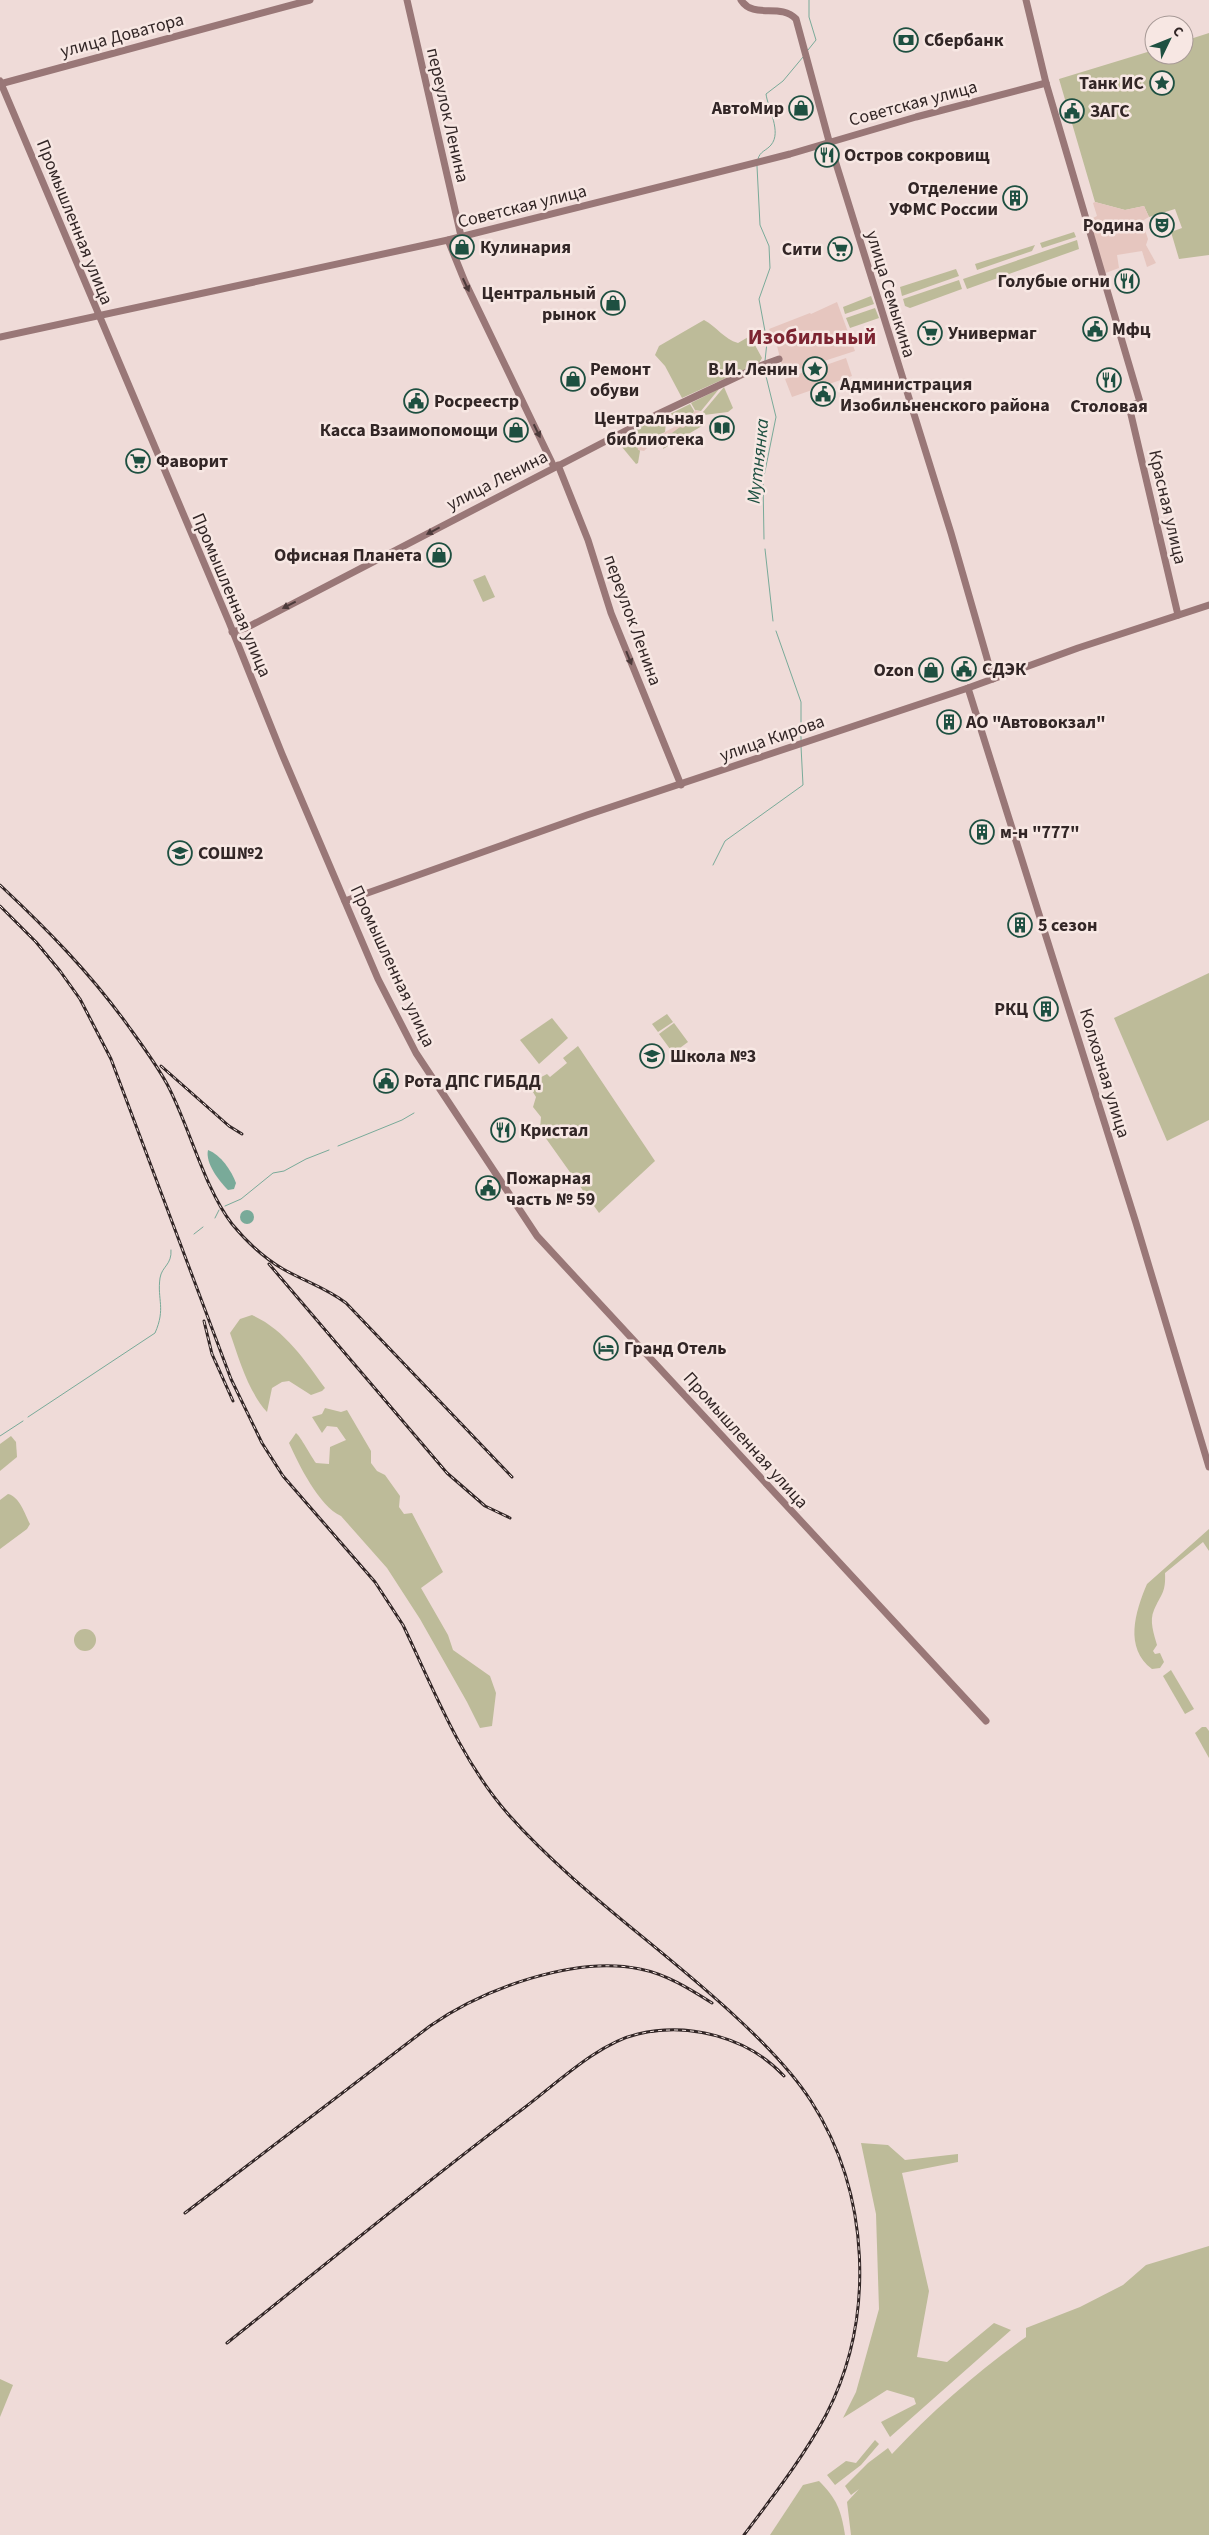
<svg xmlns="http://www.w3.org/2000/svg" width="1209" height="2535" font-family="'Source Sans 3',sans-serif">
<rect width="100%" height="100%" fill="#efdbd8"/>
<g fill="#bdbb99">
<polygon points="1209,33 1209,255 1179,259 1171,232 1182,228 1175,209 1149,217 1144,206 1125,210 1095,202 1059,79 1154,50 1154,55 1184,55 1184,41"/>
<polygon points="1074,232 1076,237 1042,248 1040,243"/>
<polygon points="1077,240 1079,249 967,289 963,279"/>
<polygon points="1035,245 1032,251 977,270 975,264"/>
<polygon points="956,269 959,276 902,296 900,287"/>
<polygon points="959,280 962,289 910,308 905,306 903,299"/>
<polygon points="871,296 874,304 845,314 843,307"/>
<polygon points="875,308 879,318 850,328 846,318"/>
<path d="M704,320c13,7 20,19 34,23l12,-7 12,22 -3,5 -77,35 -17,-32 -10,-11 4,-9z"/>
<polygon points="724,387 733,408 728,412 704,415 703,412"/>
<polygon points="719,389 701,411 695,410 691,403"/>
<polygon points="690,404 694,411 692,418 687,420 670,414"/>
<polygon points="667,414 665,432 643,445 621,437"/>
<polygon points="693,420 700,422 702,426 663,449 666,434"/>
<polygon points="619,437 637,445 640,451 638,463 636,464 617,441"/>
<polygon points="485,575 495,597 483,602 473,580"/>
<polygon points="1209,973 1209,1120 1167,1141 1114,1018"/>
<polygon points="667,1014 673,1022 658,1032 652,1024"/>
<polygon points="552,1018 568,1038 539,1064 520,1040"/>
<polygon points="674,1023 688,1042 673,1053 659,1034"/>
<polygon points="578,1046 655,1161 599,1213 540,1130 541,1117 533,1107 536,1097 528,1084 547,1074 550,1077 567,1063 563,1058"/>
<path d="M252,1315c32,14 53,45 73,73l-3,3 -11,4 -22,-14 -7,1 -10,6 -5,24c-19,-21 -28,-53 -37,-79l10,-14z"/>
<path d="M325,1408l16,4 6,-2 24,41v12l6,8 8,4 15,21 -1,11 5,7 8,-1 31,59 -22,16 27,47 5,15 37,26 6,17 -4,33 -12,2 -13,-26 -47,-83 -33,-51 -46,-52c-22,-10 -42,-51 -52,-73l7,-10c5,4 14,22 20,30l13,1 1,-17 16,-7 -9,-13 -10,-1 -5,7 -10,-16 10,-3z"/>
<polygon points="11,1436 16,1442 17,1457 0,1471 0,1444"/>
<path d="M8,1494c11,2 17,20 22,30l-3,5 -27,20v-49z"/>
<path d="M1209,1529v22l-6,-9 -38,31c1,20 -4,21 -11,37 -5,11 0,24 3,35l-4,6 2,3 5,-1 4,9 -4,6 -8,1c-28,-21 -17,-57 -5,-85z"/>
<circle cx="85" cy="1640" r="11"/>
<polygon points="1171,1670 1194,1709 1185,1714 1163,1676"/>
<polygon points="1202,1727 1206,1727 1209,1731 1209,1758 1195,1733"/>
<polygon points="861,2143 888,2145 905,2160 958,2154 958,2162 902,2173 929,2291 917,2357 947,2362 994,2323 1011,2330 890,2437 881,2422 916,2404 914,2398 887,2390 843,2418 856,2392 879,2309 876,2214"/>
<path d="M1209,2246v289h-358l-4,-33 12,-13 -8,6 -6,-9 23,-23 20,-15 4,6c40,-43 86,-83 134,-117v-9l54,-21 43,-22 23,-20z"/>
<polygon points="0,2379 13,2385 0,2417"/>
<polygon points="875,2440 879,2444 861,2465 835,2485 827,2475 846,2461 856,2463"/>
<path d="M819,2481c18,18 22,29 26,54h-75l33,-50z"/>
</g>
<g fill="#e6c6bf">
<polygon points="1095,202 1125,210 1144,206 1149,217 1142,221 1148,239 1146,245 1156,263 1147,267 1142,251 1117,255 1119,268 1103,274 1087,221 1097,216 1093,203"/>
<polygon points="837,302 855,351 784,374 777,346 769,329 810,313 811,314"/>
<polygon points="846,358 852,376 792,397 785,379 807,371 812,370 814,374 819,372 818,369 823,366"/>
<polygon points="695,410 704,413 702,421 693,420 683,428 680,427 672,433 669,433 654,441 652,446 645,446 647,448 644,451 638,450 637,445 643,445 644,442 647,442 674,427 675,424 678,425 691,418"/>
</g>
<g fill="#79aa99">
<path d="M208,1150c13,5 23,20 28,33l-2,6 -6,1c-9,-9 -23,-27 -20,-40z"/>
<circle cx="247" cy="1217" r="7"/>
</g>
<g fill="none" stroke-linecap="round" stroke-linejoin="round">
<g stroke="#79aa99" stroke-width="1">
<polyline points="808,50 816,40 809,17 809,0"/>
<path d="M758,159c2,-8 8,-8 13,-14 11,-13 -3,-36 -5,-51l17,-13 20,-24"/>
<polyline points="757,166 760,225 769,246 770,268 759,299 767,342 765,361"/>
<polyline points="764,368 776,417 763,481 764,539"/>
<polyline points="765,549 773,621"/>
<polyline points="776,631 801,702 801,740"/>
<polyline points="713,865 725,841 803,785 801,746"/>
<polyline points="338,1146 402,1120 414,1113"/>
<polyline points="225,1206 241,1199 273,1173 284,1171 306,1159 329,1150"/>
<polyline points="215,1218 219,1210"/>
<polyline points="194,1234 203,1227"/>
<path d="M28,1417l127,-84c11,-25 2,-33 5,-55 2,-12 12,-13 11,-28"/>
<polyline points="0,1436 23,1421"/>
</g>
<g stroke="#977" stroke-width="7">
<polyline points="407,0 461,236"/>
<path d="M741,0c13,20 39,2 55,19l33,122 122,392 42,146"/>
<polyline points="1026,0 1046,83 1140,402 1129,406 1178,615"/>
<polyline points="0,81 229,622 282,754 378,979 416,1053 537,1236 986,1721"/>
<polyline points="0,84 310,0"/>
<polyline points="448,240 465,282 554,467"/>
<polyline points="0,337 448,240 790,154 916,117 1046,83"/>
<polyline points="558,465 588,540 611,613 681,785"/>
<polyline points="232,632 246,628 656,415 760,366 779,359"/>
<polyline points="968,688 1136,1223 1209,1467"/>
<polyline points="345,901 587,815 968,688 1078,648 1209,605"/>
</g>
<g stroke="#322626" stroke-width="3">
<g id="rail">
<path d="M0,885c47,44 91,89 129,142 13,18 27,37 38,57 22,41 37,104 65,140 14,17 32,34 51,45 21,12 43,19 63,34l166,174"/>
<path d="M0,906l36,36 24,29 20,28 31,60 120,320 31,64 21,33 92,106 28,43c31,65 57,134 105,189 66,75 156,135 229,204 27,25 54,52 74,83 59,92 65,217 15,314 -23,43 -53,81 -82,120"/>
<polyline points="161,1066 229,1126 242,1134"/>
<polyline points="269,1264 447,1473 485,1506 510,1518"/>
<polyline points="204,1321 212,1354 233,1401"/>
<path d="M185,2213l245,-187c53,-37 145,-71 210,-57 26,5 50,20 72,34"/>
<path d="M227,2343c99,-79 196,-159 297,-235 32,-24 74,-65 114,-74 51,-12 110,3 146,42"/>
</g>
</g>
<use href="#rail" stroke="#f7e7e3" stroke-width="1" stroke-dasharray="4" stroke-linecap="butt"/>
</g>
<defs><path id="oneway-solid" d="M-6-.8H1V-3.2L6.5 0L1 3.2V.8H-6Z" transform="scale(1.25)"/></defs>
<g fill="#4c3a3a">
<use href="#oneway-solid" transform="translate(466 285) rotate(65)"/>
<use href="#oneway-solid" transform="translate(537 431) rotate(64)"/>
<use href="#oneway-solid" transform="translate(433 531) rotate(152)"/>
<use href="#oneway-solid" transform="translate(289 605) rotate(153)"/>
<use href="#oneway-solid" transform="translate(629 658) rotate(68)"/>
</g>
<defs>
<g id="bank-ring" transform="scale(1.25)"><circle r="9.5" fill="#f7e7e3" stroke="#1e5041" stroke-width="1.5"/><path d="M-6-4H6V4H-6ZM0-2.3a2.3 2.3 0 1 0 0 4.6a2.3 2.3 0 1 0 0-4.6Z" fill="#1e5041"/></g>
<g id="sight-ring" transform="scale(1.25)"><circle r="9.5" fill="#f7e7e3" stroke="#1e5041" stroke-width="1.5"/><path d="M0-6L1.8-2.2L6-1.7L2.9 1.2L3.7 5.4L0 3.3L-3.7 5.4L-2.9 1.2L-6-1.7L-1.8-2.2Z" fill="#1e5041"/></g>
<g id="shop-ring" transform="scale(1.25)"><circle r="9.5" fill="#f7e7e3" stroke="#1e5041" stroke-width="1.5"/><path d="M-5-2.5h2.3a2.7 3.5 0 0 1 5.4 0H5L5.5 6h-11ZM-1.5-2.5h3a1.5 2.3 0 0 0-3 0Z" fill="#1e5041"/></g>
<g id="civic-ring" transform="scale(1.25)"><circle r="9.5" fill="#f7e7e3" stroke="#1e5041" stroke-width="1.5"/><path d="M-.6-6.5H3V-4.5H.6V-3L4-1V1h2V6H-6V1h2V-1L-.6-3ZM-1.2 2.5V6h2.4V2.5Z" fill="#1e5041"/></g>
<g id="restaurant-ring" transform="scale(1.25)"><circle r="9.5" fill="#f7e7e3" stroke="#1e5041" stroke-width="1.5"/><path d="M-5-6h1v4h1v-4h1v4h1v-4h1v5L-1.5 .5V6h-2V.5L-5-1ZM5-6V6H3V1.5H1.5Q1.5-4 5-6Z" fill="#1e5041"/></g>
<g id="building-ring" transform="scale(1.25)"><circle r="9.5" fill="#f7e7e3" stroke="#1e5041" stroke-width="1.5"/><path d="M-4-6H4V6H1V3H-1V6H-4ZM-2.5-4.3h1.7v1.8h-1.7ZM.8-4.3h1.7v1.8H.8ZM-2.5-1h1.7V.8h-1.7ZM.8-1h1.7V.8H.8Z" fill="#1e5041"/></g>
<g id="theatre-ring" transform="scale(1.25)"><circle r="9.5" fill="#f7e7e3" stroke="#1e5041" stroke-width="1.5"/><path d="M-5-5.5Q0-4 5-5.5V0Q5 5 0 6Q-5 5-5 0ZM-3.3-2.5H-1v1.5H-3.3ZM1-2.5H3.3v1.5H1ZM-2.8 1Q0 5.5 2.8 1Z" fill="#1e5041"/></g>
<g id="supermarket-ring" transform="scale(1.25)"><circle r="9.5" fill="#f7e7e3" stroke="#1e5041" stroke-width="1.5"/><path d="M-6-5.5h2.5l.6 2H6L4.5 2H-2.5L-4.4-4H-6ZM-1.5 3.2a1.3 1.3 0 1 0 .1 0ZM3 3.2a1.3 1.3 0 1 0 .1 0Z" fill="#1e5041"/></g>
<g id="library-ring" transform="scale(1.25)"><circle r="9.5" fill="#f7e7e3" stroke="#1e5041" stroke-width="1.5"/><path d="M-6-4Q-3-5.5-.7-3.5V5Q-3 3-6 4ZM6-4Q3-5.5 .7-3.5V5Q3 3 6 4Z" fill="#1e5041"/></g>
<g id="school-ring" transform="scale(1.25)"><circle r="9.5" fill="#f7e7e3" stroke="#1e5041" stroke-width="1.5"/><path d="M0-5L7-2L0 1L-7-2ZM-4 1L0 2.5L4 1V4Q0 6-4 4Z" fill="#1e5041"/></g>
<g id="hotel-ring" transform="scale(1.25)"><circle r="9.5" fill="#f7e7e3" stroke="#1e5041" stroke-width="1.5"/><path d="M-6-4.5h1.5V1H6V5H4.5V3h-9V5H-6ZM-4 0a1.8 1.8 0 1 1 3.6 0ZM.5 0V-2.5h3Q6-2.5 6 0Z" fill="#1e5041"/></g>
</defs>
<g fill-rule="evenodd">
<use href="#bank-ring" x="906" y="40"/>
<use href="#sight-ring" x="1162" y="83"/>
<use href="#shop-ring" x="801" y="108"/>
<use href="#civic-ring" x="1072" y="111"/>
<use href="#restaurant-ring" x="827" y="155"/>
<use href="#building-ring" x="1015" y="198"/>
<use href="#theatre-ring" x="1162" y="225"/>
<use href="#shop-ring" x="462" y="247"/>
<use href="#supermarket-ring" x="840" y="249"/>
<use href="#restaurant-ring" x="1127" y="281"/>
<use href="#shop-ring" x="613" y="303"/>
<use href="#civic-ring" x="1095" y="329"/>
<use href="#supermarket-ring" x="930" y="333"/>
<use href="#sight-ring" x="815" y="369"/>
<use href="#shop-ring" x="573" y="379"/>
<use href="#restaurant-ring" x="1109" y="380"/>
<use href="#civic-ring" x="823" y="394"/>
<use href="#civic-ring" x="416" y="401"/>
<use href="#library-ring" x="722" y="428"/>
<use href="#shop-ring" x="516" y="430"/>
<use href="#supermarket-ring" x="138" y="461"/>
<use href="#shop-ring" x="439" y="555"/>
<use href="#civic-ring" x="964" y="669"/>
<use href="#shop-ring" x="931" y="670"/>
<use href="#building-ring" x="949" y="722"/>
<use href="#building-ring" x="982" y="832"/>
<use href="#school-ring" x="180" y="853"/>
<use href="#building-ring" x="1020" y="925"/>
<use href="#building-ring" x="1046" y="1009"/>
<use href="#school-ring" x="652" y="1056"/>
<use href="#civic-ring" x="386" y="1081"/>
<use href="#restaurant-ring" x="503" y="1130"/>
<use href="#civic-ring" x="488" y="1188"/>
<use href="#hotel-ring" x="606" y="1348"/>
</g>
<g text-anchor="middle" stroke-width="5" stroke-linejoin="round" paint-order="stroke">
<g font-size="18" fill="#322626" stroke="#f7e7e3">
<text transform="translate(122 35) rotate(-15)" y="6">улица Доватора</text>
<text transform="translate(913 103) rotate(-15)" y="6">Советская улица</text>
<text transform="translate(448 115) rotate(77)" y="6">переулок Ленина</text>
<text transform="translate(522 206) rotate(-14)" y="6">Советская улица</text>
<text transform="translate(75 222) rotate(68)" y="6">Промышленная улица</text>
<text transform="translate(891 294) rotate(73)" y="6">улица Семыкина</text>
<text transform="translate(497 480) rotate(-27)" y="6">улица Ленина</text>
<text transform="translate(1168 507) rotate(77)" y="6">Красная улица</text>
<text transform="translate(232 595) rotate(67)" y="6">Промышленная улица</text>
<text transform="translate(633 620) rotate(70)" y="6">переулок Ленина</text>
<text transform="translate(772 738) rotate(-19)" y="6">улица Кирова</text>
<text transform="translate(393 966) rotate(65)" y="6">Промышленная улица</text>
<text transform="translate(1105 1073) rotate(73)" y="6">Колхозная улица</text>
<text transform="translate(746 1440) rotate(48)" y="6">Промышленная улица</text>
</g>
<g font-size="18" font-weight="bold" fill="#322626" stroke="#f7e7e3" text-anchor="start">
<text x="924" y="46">Сбербанк</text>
<text x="1144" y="89" text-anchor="end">Танк ИС</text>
<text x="784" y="114" text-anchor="end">АвтоМир</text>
<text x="1090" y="117">ЗАГС</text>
<text x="844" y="161">Остров сокровищ</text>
<text x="998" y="194" text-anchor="end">Отделение<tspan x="998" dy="21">УФМС России</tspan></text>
<text x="1144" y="231" text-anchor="end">Родина</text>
<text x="480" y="253">Кулинария</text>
<text x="822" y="255" text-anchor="end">Сити</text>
<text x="1110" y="287" text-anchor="end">Голубые огни</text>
<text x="596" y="299" text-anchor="end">Центральный<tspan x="596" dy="21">рынок</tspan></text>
<text x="1112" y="335">Мфц</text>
<text x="948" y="339">Универмаг</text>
<text x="590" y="375">Ремонт<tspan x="590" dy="21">обуви</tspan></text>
<text x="798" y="375" text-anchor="end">В.И. Ленин</text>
<text x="840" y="390">Администрация<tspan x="840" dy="21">Изобильненского района</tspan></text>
<text x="434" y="407">Росреестр</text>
<text x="1109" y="412" text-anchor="middle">Столовая</text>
<text x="704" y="424" text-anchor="end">Центральная<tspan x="704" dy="21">библиотека</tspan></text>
<text x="498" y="436" text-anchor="end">Касса Взаимопомощи</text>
<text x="156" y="467">Фаворит</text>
<text x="422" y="561" text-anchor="end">Офисная Планета</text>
<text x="982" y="675">СДЭК</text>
<text x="914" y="676" text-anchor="end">Ozon</text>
<text x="966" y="728">АО "Автовокзал"</text>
<text x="1000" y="838">м-н "777"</text>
<text x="198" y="859">СОШ№2</text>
<text x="1038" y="931">5 сезон</text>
<text x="1028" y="1015" text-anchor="end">РКЦ</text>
<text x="670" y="1062">Школа №3</text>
<text x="404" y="1087">Рота ДПС ГИБДД</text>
<text x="520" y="1136">Кристал</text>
<text x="506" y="1184">Пожарная<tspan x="506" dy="21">часть № 59</tspan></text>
<text x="624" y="1354">Гранд Отель</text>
</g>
<g font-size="19" font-style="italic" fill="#1e5041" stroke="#f7e7e3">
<text transform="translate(757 461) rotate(-84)" y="7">Мутнянка</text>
</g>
<g font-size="22" font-weight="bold" fill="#7c2431" stroke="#f7e7e3">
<text x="812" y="344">Изобильный</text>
</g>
</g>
<g transform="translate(1169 40) rotate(47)"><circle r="24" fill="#f7e7e3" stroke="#a89a97"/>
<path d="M0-4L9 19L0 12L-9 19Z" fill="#1e5041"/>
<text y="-8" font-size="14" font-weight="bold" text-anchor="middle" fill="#322626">С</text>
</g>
</svg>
